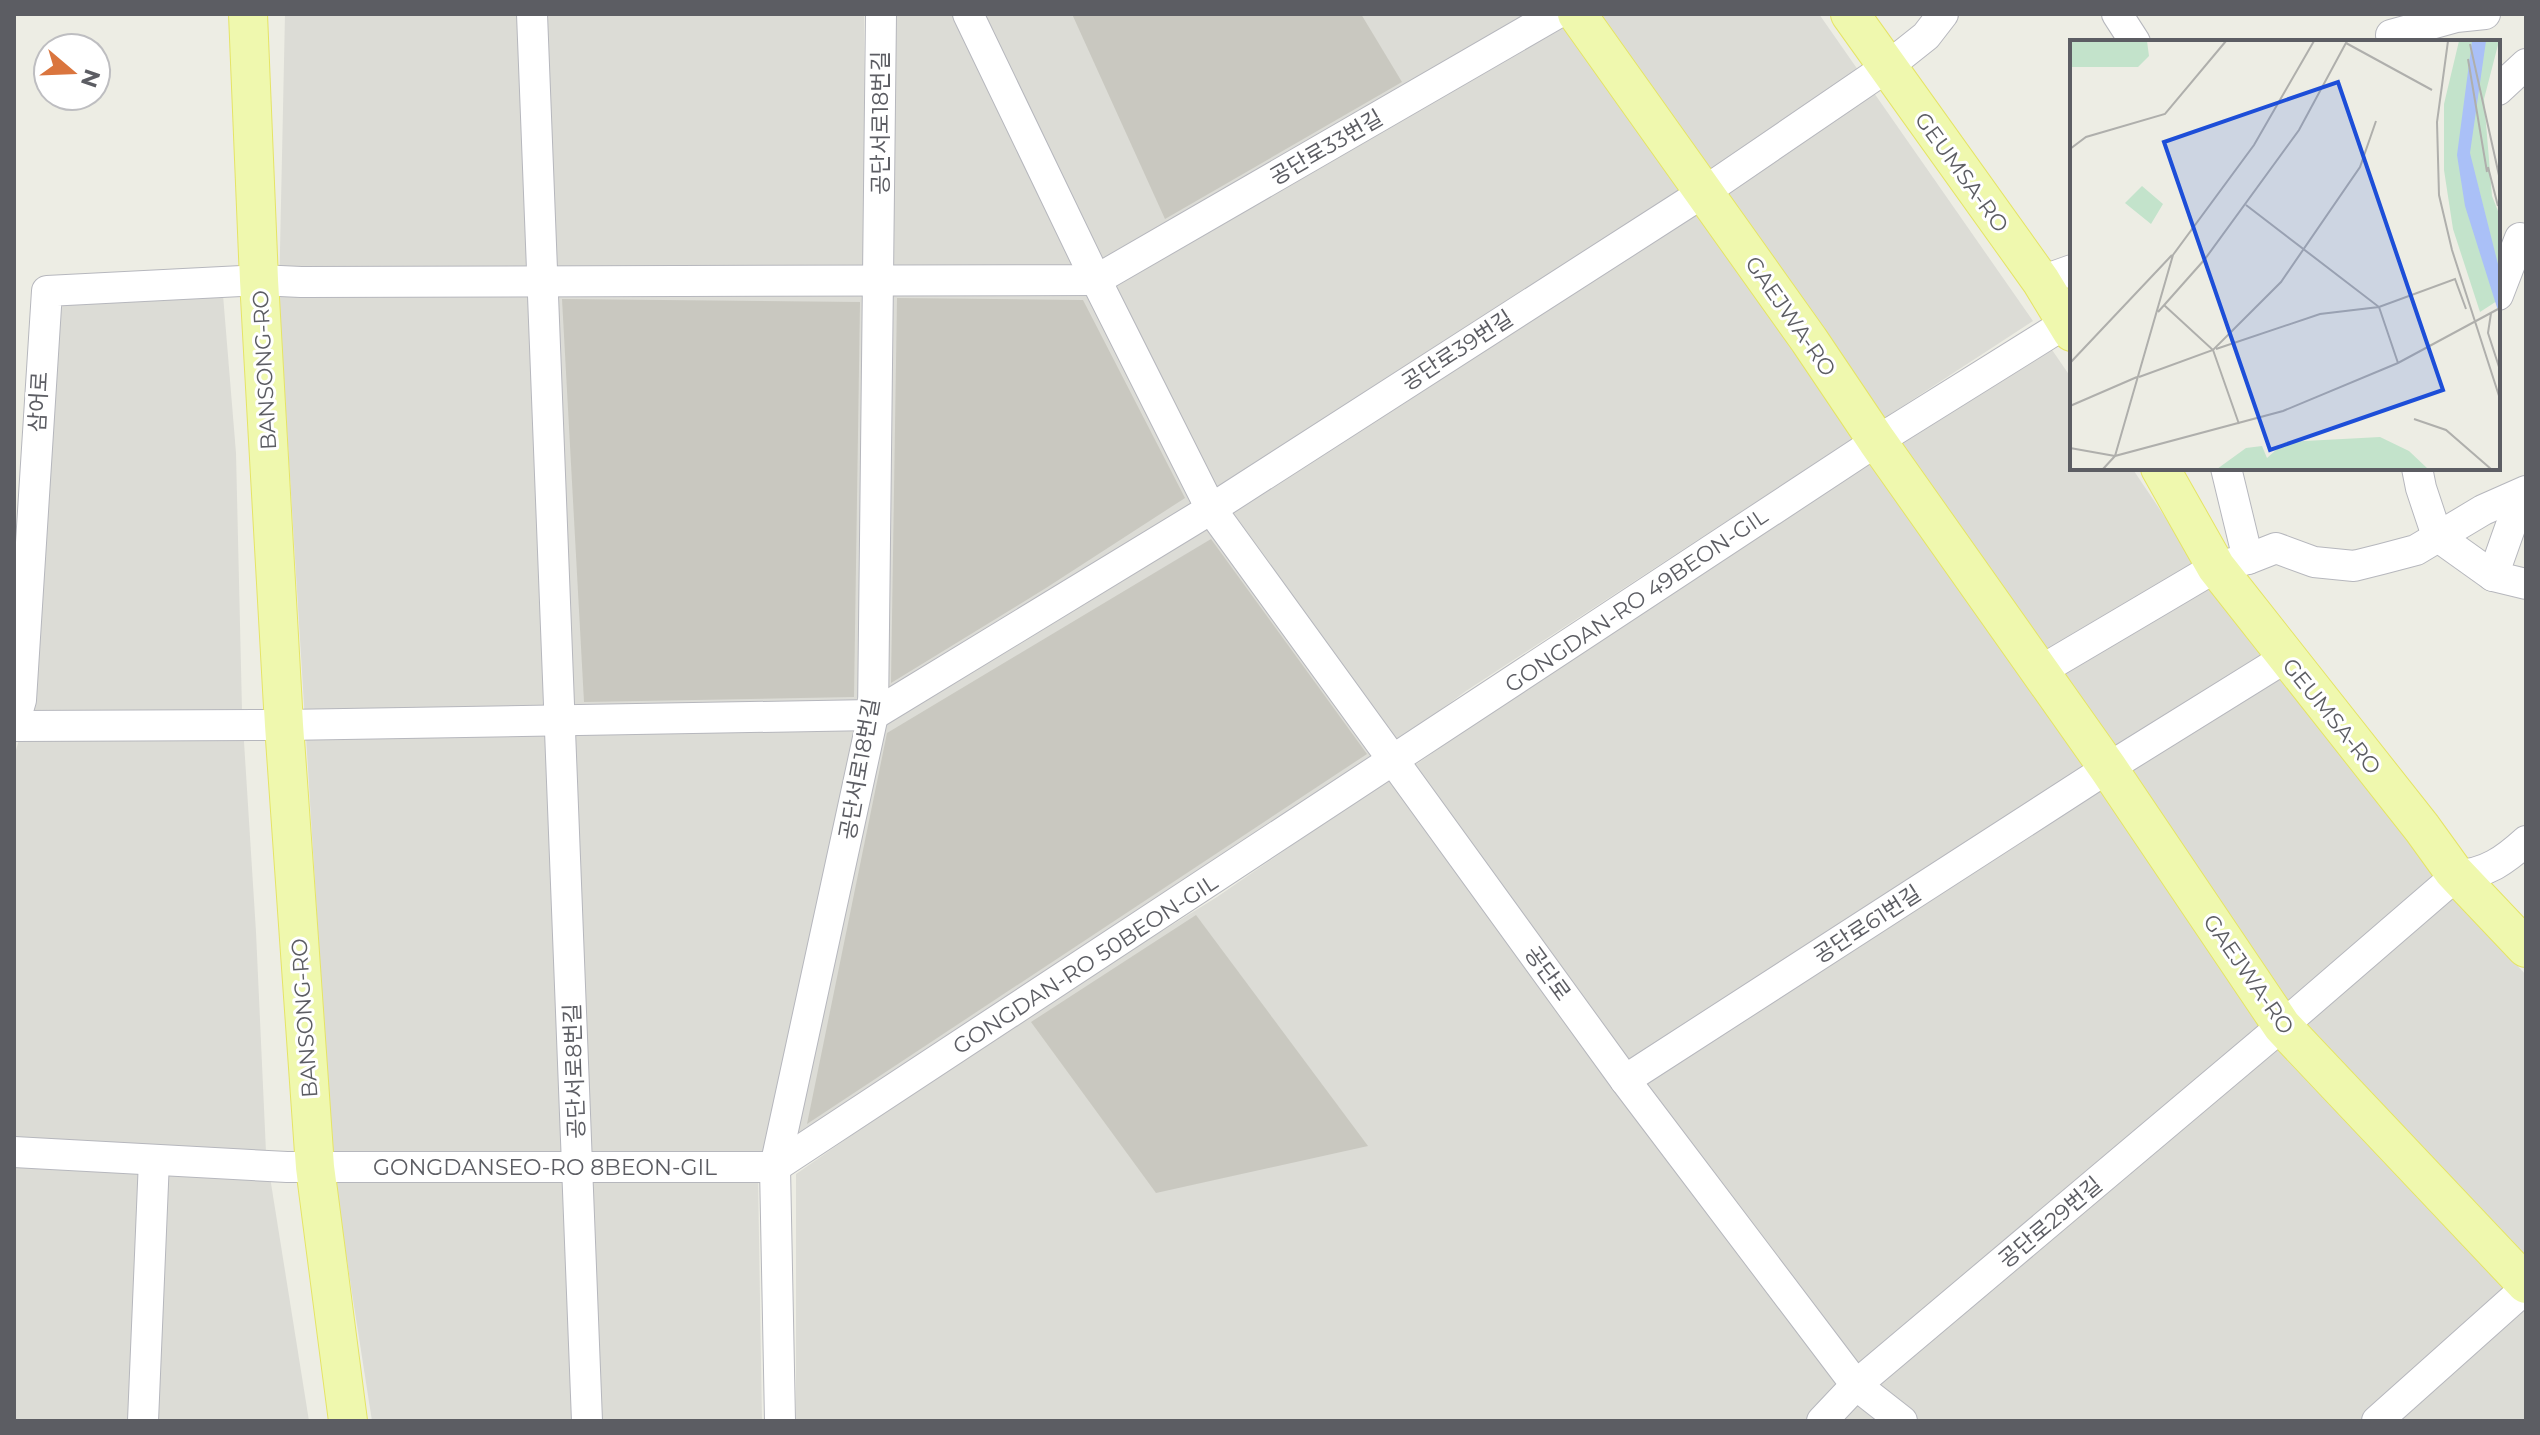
<svg xmlns="http://www.w3.org/2000/svg" width="2540" height="1435" font-family="Montserrat,'Noto Sans KR',sans-serif">
<rect width="100%" height="100%" fill="#edede4"/>
<g fill="#dcdcd6">
<polygon points="285,14 864,14 865,682 758,1176 762,1421 372,1421 337,1197 330,1127 279,298"/>
<polygon points="894,14 1819,14 2033,321 1466,691 1332,790 796,1140 879,747 893,269"/>
<polygon points="223,295 236,453 242,710 256,932 266,1152 309,1421 14,1421 14,757 29,705 58,304"/>
<polygon points="2048,344 2072,379 2072,468 2132,468 2222,602 2383,810 2456,898 2526,975 2526,1421 796,1421 796,1174 1001,1031 1217,897 1382,783 1418,763 1663,593"/>
</g>
<g fill="#c9c8c0">
<polygon points="1072,14 1361,14 1402,82 1165,219"/>
<polygon points="897,298 1083,300 1185,498 1046,588 891,683"/>
<polygon points="562,299 860,302 854,697 584,702"/>
<polygon points="1211,539 1367,754 807,1124 887,733"/>
<polygon points="1196,915 1368,1146 1156,1193 1031,1022"/>
</g>
<g fill="none" stroke-linecap="round" stroke-linejoin="round">
<g stroke="#b6b7bd" stroke-width="32">
<g id="minor">
<polyline points="532,14 587,1421"/>
<polyline points="968,14 1096,280 1211,509 1625,1080 1856,1385 1902,1421"/>
<polyline points="2117,14 2135,42"/>
<polyline points="2391,35 2456,17 2485,14"/>
<polyline points="2498,90 2526,64"/>
<polyline points="2041,281 2072,270"/>
<polyline points="2498,295 2520,238 2526,240"/>
<polyline points="2226,468 2248,559"/>
<polyline points="2417,468 2421,488 2437,536 2493,576 2526,584"/>
<polyline points="2493,576 2522,494"/>
<polyline points="2040,671 2216,567 2248,559 2276,548 2314,562 2354,566 2382,559 2416,550 2483,510 2526,491"/>
<polyline points="14,724 21,700 47,291 259,280 301,282 1096,280 1556,14"/>
<polyline points="14,726 284,725 873,715 1211,509 1704,192 1887,67 1926,36 1943,14"/>
<polyline points="1625,1080 2108,768 2285,658"/>
<polyline points="14,1152 287,1167 775,1167 1877,441 2066,323"/>
<polyline points="143,1421 154,1160"/>
<polyline points="780,1421 775,1167 873,715 881,14"/>
<path d="M1822,1421l34,-36 426,-359 175,-151c29,-1 48,-15 69,-34"/>
<polyline points="2377,1421 2526,1288"/>
</g>
</g>
<g stroke="#e5e465" stroke-width="40">
<g id="major">
<polyline points="248,14 259,280 284,725 315,1167 348,1421"/>
<polyline points="1577,14 1809,340 1877,441 2108,768 2282,1026 2526,1284"/>
<polyline points="1850,14 2041,281 2072,332"/>
<polyline points="2160,468 2216,567 2422,828 2453,871 2526,948"/>
</g>
</g>
<use href="#minor" stroke="#fff" stroke-width="30"/>
<use href="#major" stroke="#eff8ae" stroke-width="38"/>
</g>
<g text-anchor="middle" stroke-width="6" stroke-linejoin="round" paint-order="stroke">
<g font-size="22" fill="#5c5d63" stroke="#fff">
<text transform="translate(880 123) rotate(-90)" y="8">공단서로18번길</text>
<text transform="translate(1326 147) rotate(-30)" y="8">공단로33번길</text>
<text transform="translate(1962 172) rotate(54)" y="8">GEUMSA-RO</text>
<text transform="translate(1791 316) rotate(55)" y="8">GAEJWA-RO</text>
<text transform="translate(1457 350) rotate(-33)" y="8">공단로39번길</text>
<text transform="translate(264 370) rotate(-93)" y="8">BANSONG-RO</text>
<text transform="translate(38 402) rotate(-87)" y="8">삼어로</text>
<text transform="translate(1636 600) rotate(-34)" y="8">GONGDAN-RO 49BEON-GIL</text>
<text transform="translate(2332 716) rotate(51)" y="8">GEUMSA-RO</text>
<text transform="translate(859 769) rotate(-80)" y="8">공단서로18번길</text>
<text transform="translate(1867 924) rotate(-33)" y="8">공단로61번길</text>
<text transform="translate(1085 964) rotate(-33)" y="8">GONGDAN-RO 50BEON-GIL</text>
<text transform="translate(1548 973) rotate(54)" y="8">공단로</text>
<text transform="translate(2249 974) rotate(55)" y="8">GAEJWA-RO</text>
<text transform="translate(304 1018) rotate(-94)" y="8">BANSONG-RO</text>
<text transform="translate(574 1071) rotate(-92)" y="8">공단서로8번길</text>
<text x="545" y="1175">GONGDANSEO-RO 8BEON-GIL</text>
<text transform="translate(2050 1222) rotate(-40)" y="8">공단로29번길</text>
</g>
</g>
<g transform="translate(2070 40)">
<rect width="430" height="430" fill="#edede4"/>
<path d="M0,1h77l2,15 -11,11h-68zM389,1h40l-15,58 8,97 8,20v83l-20,13 -27,-83 -9,-59v-66zM72,146l21,18 -12,20 -26,-21zM310,397l29,14 19,18h-211l29,-21 16,-2 5,12 18,-16z" fill="#c3e3cb"/>
<path d="M402,1h14l-16,112 30,119v45l-35,-111 -8,-51z" fill="#aac0f7"/>
<path fill="none" stroke="#afafac" stroke-width="2" d="M378,1l-11,81 2,73 13,55 48,149M276,3l86,47M400,4l30,136M398,19l19,113M0,109l16,-12 79,-23 61,-73M418,127l10,39M176,165l133,102 19,56M94,265l49,45 26,74M88,272l47,-53 94,-129 48,-89M421,273l-3,20 12,37M146,309l104,-35 59,-7 76,-28 11,30M0,323l102,-108M69,337l74,-27 68,-68 79,-115 16,-46M0,366l67,-29M344,379l32,11 45,39M0,408l45,8M45,416l58,-201 81,-110 60,-104M33,429l12,-13 168,-45 115,-48 102,-55"/>
<path fill="#1d4ed8" fill-opacity="0.15" stroke="#1d4ed8" stroke-width="4" d="M268,42l105,308 -173,60 -106,-308z"/>
<rect width="430" height="430" fill="none" stroke="#5c5d63" stroke-width="4"/>
</g>
<rect width="2540" height="1435" fill="none" stroke="#5c5d63" stroke-width="32"/>
<g transform="translate(72 72) rotate(109)"><circle r="38" fill="#ffffff" stroke="#bebec1" stroke-width="2"/>
<path d="M0-6L14 30L0 20L-14 30Z" fill="#da753e"/>
<text y="-12" font-size="22" font-weight="bold" text-anchor="middle" fill="#5c5d63">N</text>
</g>
</svg>
